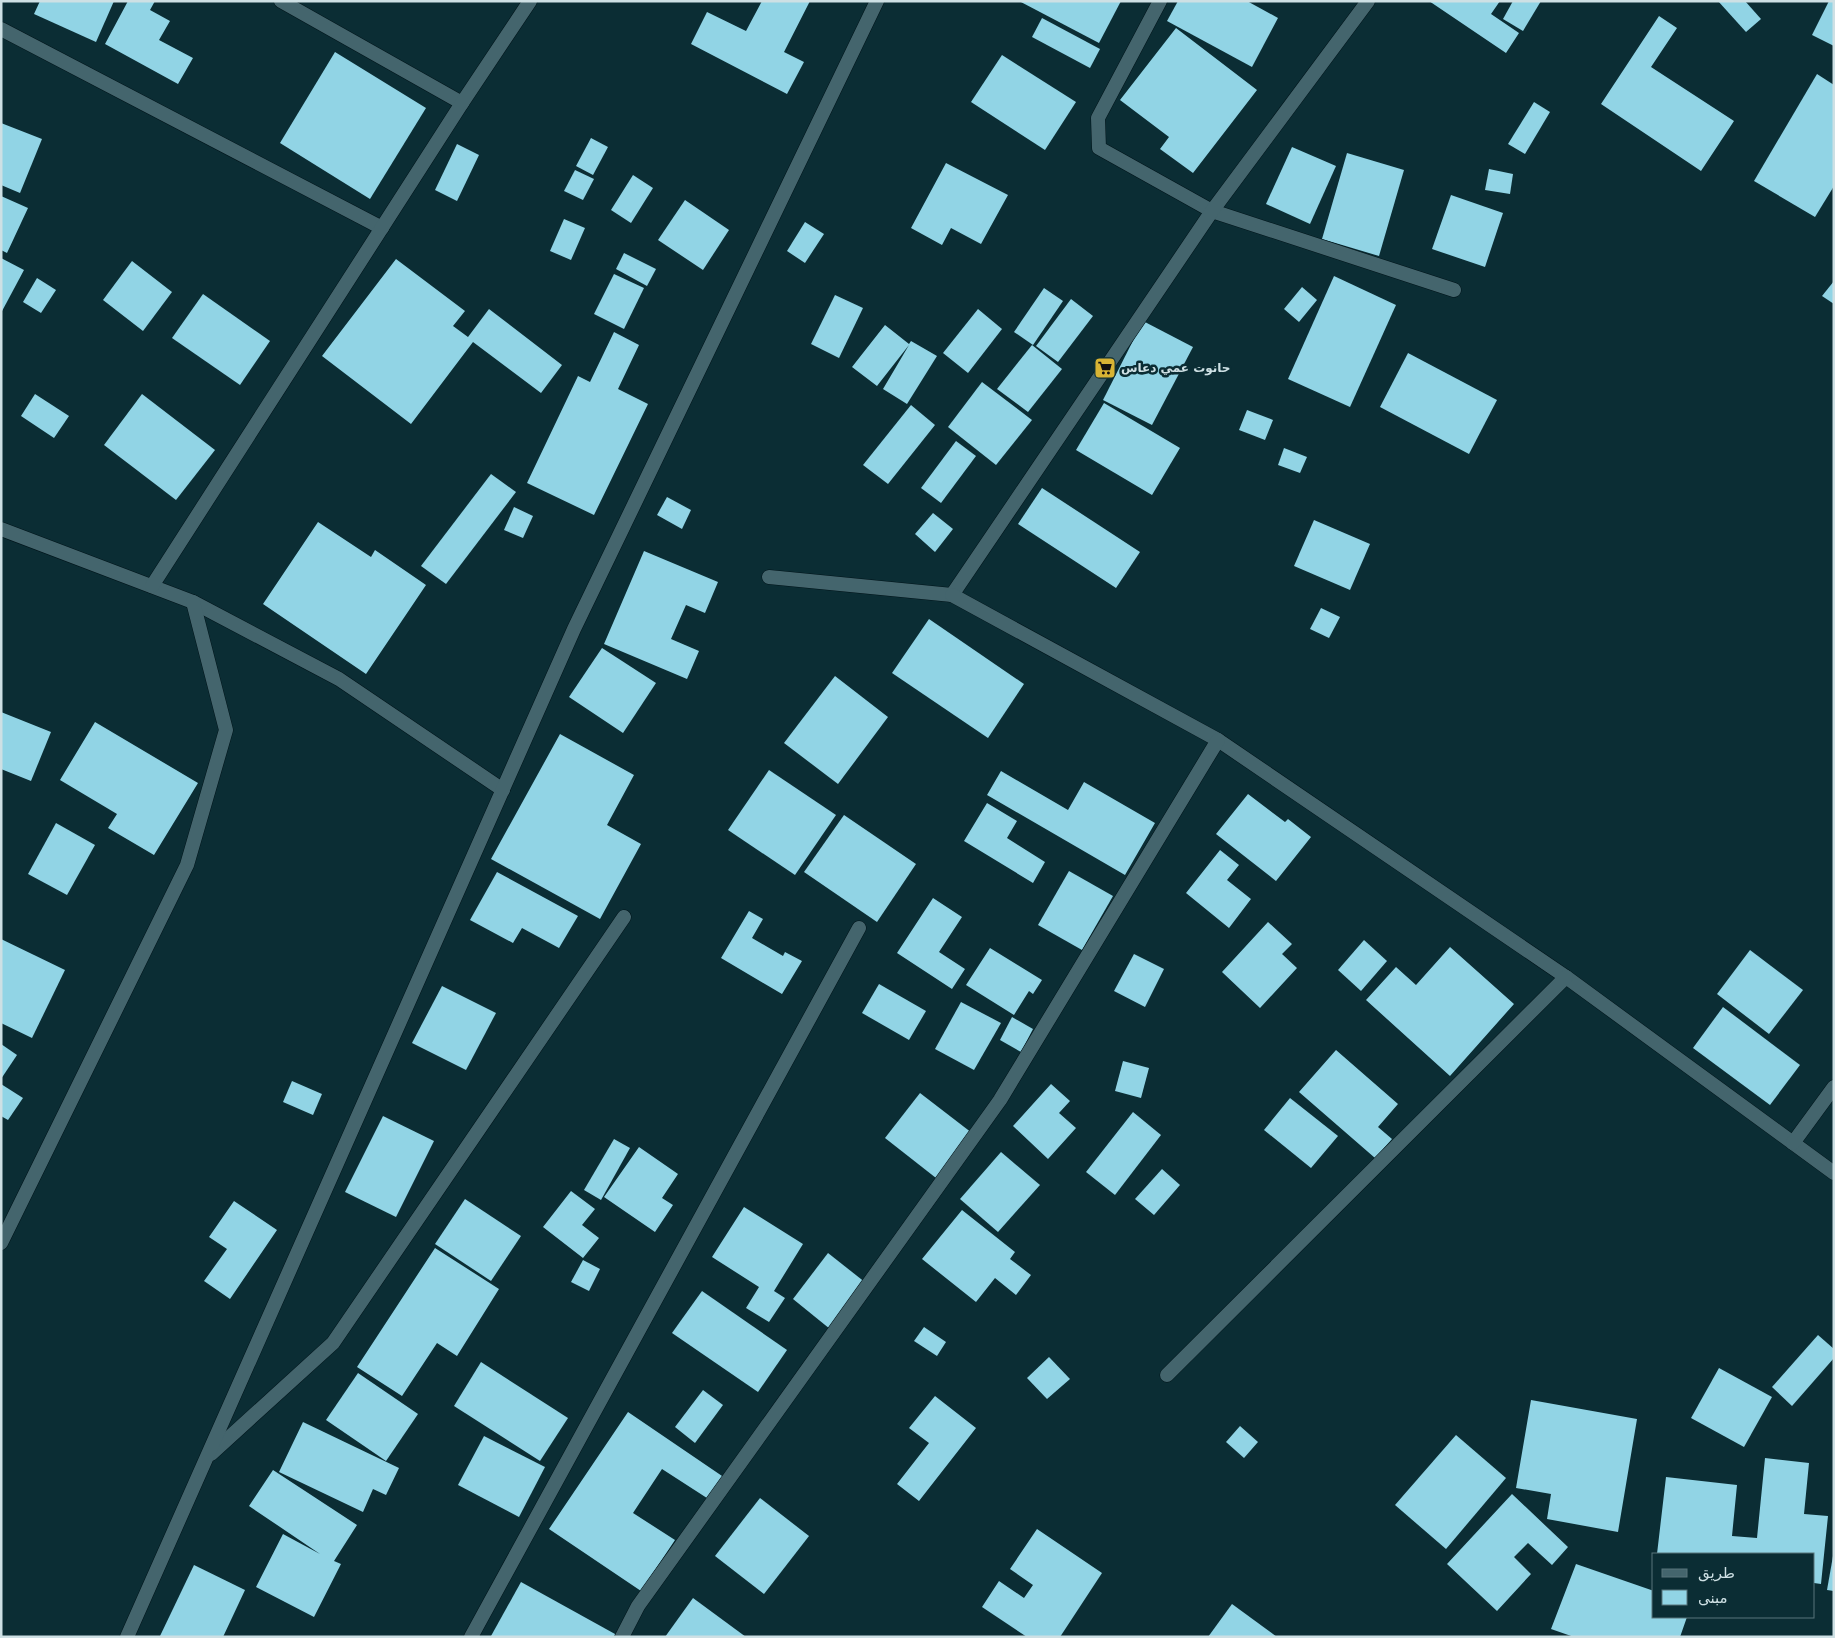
<svg xmlns="http://www.w3.org/2000/svg" width="1835" height="1638" font-family="'DejaVu Sans','Noto Naskh Arabic',sans-serif">
<rect width="100%" height="100%" fill="#0b2d34"/>
<g fill="#91d4e5">
<polygon points="40,1 114,1 96,42 34,14"/>
<polygon points="128,1 155,1 150,10 170,21 159,40 193,58 178,84 105,44"/>
<polygon points="762,1 810,1 784,52 804,62 787,94 691,44 707,12 746,31"/>
<polygon points="1019,1 1121,1 1099,43"/>
<polygon points="1178,1 1247,1 1278,18 1252,67 1167,21"/>
<polygon points="1429,1 1500,1 1491,14 1519,33 1506,53"/>
<polygon points="1513,1 1541,1 1523,31 1503,19"/>
<polygon points="1718,1 1745,1 1761,19 1746,32"/>
<polygon points="1829,1 1834,1 1834,46 1812,35"/>
<polygon points="1659,16 1677,28 1651,67 1734,121 1701,171 1601,104"/>
<polygon points="1042,18 1100,49 1090,68 1032,37"/>
<polygon points="1176,28 1257,90 1193,173 1160,149 1169,137 1120,100"/>
<polygon points="335,52 426,108 370,199 280,143"/>
<polygon points="1002,55 1076,102 1045,150 971,102"/>
<polygon points="1817,74 1834,85 1834,186 1815,217 1754,181"/>
<polygon points="1534,102 1550,112 1525,154 1508,144"/>
<polygon points="1,123 42,139 20,193 1,185"/>
<polygon points="591,138 608,147 593,175 576,166"/>
<polygon points="457,144 479,155 457,201 435,190"/>
<polygon points="1292,147 1336,166 1310,224 1266,204"/>
<polygon points="1347,153 1404,170 1379,256 1322,239"/>
<polygon points="946,163 1008,195 981,244 951,228 942,245 911,228"/>
<polygon points="1489,169 1513,174 1510,194 1485,190"/>
<polygon points="575,170 594,179 583,200 564,191"/>
<polygon points="633,175 653,188 631,223 611,210"/>
<polygon points="1451,195 1503,213 1485,267 1432,249"/>
<polygon points="1,196 28,208 7,253 1,250"/>
<polygon points="685,200 729,230 703,270 658,240"/>
<polygon points="564,219 585,228 571,260 550,251"/>
<polygon points="805,222 824,234 805,263 787,251"/>
<polygon points="624,253 656,269 647,286 616,269"/>
<polygon points="1,258 24,270 1,313"/>
<polygon points="396,259 465,311 453,326 468,337 489,309 562,365 541,393 473,342 411,424 322,356"/>
<polygon points="132,261 172,292 143,331 103,300"/>
<polygon points="614,274 644,288 624,329 594,314"/>
<polygon points="1334,276 1396,305 1350,407 1288,379"/>
<polygon points="37,278 56,290 41,313 23,302"/>
<polygon points="1834,281 1834,304 1822,296"/>
<polygon points="1302,287 1317,300 1299,322 1284,309"/>
<polygon points="1044,288 1063,301 1033,345 1014,332"/>
<polygon points="203,294 270,341 240,385 172,338"/>
<polygon points="835,295 863,308 839,358 811,344"/>
<polygon points="1071,299 1093,316 1058,362 1036,346"/>
<polygon points="978,309 1002,329 968,373 943,353"/>
<polygon points="1143,321 1193,347 1152,425 1103,400"/>
<polygon points="885,325 909,344 911,341 937,356 907,404 883,389 909,345 877,386 852,367"/>
<polygon points="614,332 639,345 618,389 648,404 594,515 527,483 578,376 590,382"/>
<polygon points="1032,345 1062,369 1028,412 997,389"/>
<polygon points="1408,353 1497,400 1469,454 1380,407"/>
<polygon points="982,382 1032,420 996,465 948,427"/>
<polygon points="35,394 69,416 54,438 21,416"/>
<polygon points="142,394 215,450 176,500 104,445"/>
<polygon points="1104,403 1180,448 1152,495 1076,450"/>
<polygon points="911,405 935,425 888,484 863,465"/>
<polygon points="1247,410 1273,420 1265,440 1239,430"/>
<polygon points="956,441 976,456 941,503 921,488"/>
<polygon points="1284,448 1307,457 1300,473 1278,465"/>
<polygon points="491,474 516,492 446,584 421,566"/>
<polygon points="1042,488 1140,552 1116,588 1018,524"/>
<polygon points="667,497 691,510 682,529 657,515"/>
<polygon points="514,507 533,516 523,538 504,530"/>
<polygon points="933,513 953,529 935,552 915,534"/>
<polygon points="1314,520 1370,544 1350,590 1294,566"/>
<polygon points="318,522 371,557 375,550 426,585 366,674 263,604"/>
<polygon points="644,551 718,582 705,613 686,605 671,639 699,651 687,679 604,644"/>
<polygon points="1321,608 1340,617 1329,638 1310,629"/>
<polygon points="929,619 1024,684 988,738 892,673"/>
<polygon points="602,648 656,683 623,733 569,697"/>
<polygon points="835,676 888,717 838,784 784,743"/>
<polygon points="1,712 51,732 31,781 1,769"/>
<polygon points="95,722 198,783 154,855 108,828 117,814 60,780"/>
<polygon points="560,734 634,775 607,825 641,844 600,919 491,859"/>
<polygon points="769,770 836,815 795,875 728,830"/>
<polygon points="1001,771 1068,810 1084,782 1155,823 1125,875 987,795"/>
<polygon points="1248,794 1285,822 1288,819 1311,837 1276,881 1216,834"/>
<polygon points="987,803 1017,821 1007,838 1045,862 1033,883 964,841"/>
<polygon points="844,815 916,864 877,922 804,872"/>
<polygon points="56,823 95,845 67,895 28,874"/>
<polygon points="1220,850 1239,865 1227,880 1251,899 1229,928 1186,893"/>
<polygon points="1069,871 1113,896 1082,950 1038,925"/>
<polygon points="497,872 578,916 559,948 522,928 513,943 470,920"/>
<polygon points="933,898 962,917 939,952 965,969 952,989 897,953"/>
<polygon points="749,911 763,919 752,938 783,956 785,952 802,961 782,994 721,958"/>
<polygon points="1268,922 1292,944 1282,954 1297,968 1260,1008 1222,972"/>
<polygon points="1,939 65,970 32,1038 1,1023"/>
<polygon points="1364,940 1387,961 1361,991 1338,970"/>
<polygon points="1450,947 1514,1004 1450,1076 1366,1000 1396,967 1416,985"/>
<polygon points="990,948 1042,980 1033,994 1029,991 1014,1015 966,985"/>
<polygon points="1750,950 1803,990 1769,1034 1717,994"/>
<polygon points="1134,954 1164,969 1145,1007 1114,991"/>
<polygon points="879,984 926,1011 909,1040 862,1013"/>
<polygon points="442,986 496,1013 466,1070 412,1043"/>
<polygon points="961,1002 1001,1023 974,1070 935,1049"/>
<polygon points="1723,1007 1800,1065 1770,1105 1693,1048"/>
<polygon points="1012,1017 1033,1029 1021,1052 1000,1040"/>
<polygon points="1,1044 17,1055 1,1079"/>
<polygon points="1336,1050 1398,1104 1378,1127 1392,1139 1375,1158 1299,1092"/>
<polygon points="1123,1061 1149,1068 1141,1098 1115,1091"/>
<polygon points="292,1081 322,1094 313,1115 283,1102"/>
<polygon points="1,1084 23,1098 8,1120 1,1116"/>
<polygon points="1051,1084 1070,1101 1059,1113 1076,1128 1048,1159 1013,1126"/>
<polygon points="920,1093 972,1133 936,1178 885,1138"/>
<polygon points="1290,1098 1338,1136 1311,1168 1264,1130"/>
<polygon points="1133,1112 1161,1135 1115,1195 1086,1172"/>
<polygon points="383,1116 434,1141 396,1217 345,1192"/>
<polygon points="614,1139 630,1148 601,1200 584,1190"/>
<polygon points="639,1147 678,1174 662,1198 673,1205 655,1232 604,1197"/>
<polygon points="1001,1152 1040,1185 998,1232 960,1199"/>
<polygon points="1162,1169 1180,1185 1154,1215 1135,1199"/>
<polygon points="571,1191 595,1209 582,1225 599,1238 583,1258 543,1227"/>
<polygon points="465,1199 521,1236 491,1281 435,1244"/>
<polygon points="234,1201 277,1230 230,1299 204,1281 227,1249 209,1237"/>
<polygon points="744,1207 803,1244 774,1291 785,1298 769,1322 746,1308 759,1287 712,1257"/>
<polygon points="962,1210 1015,1252 1010,1259 1031,1275 1016,1295 995,1278 976,1302 922,1259"/>
<polygon points="435,1248 499,1289 457,1356 437,1343 402,1396 357,1367"/>
<polygon points="828,1253 866,1283 830,1329 793,1299"/>
<polygon points="583,1260 600,1269 589,1291 571,1282"/>
<polygon points="702,1291 787,1350 758,1392 672,1333"/>
<polygon points="924,1327 946,1342 937,1356 914,1341"/>
<polygon points="1818,1335 1834,1349 1834,1358 1792,1406 1772,1387"/>
<polygon points="1049,1357 1070,1379 1047,1399 1027,1378"/>
<polygon points="481,1362 568,1418 540,1461 454,1406"/>
<polygon points="1719,1368 1772,1397 1744,1447 1691,1418"/>
<polygon points="358,1373 418,1414 386,1461 326,1420"/>
<polygon points="703,1390 723,1405 695,1443 675,1427"/>
<polygon points="935,1396 976,1428 919,1501 897,1484 929,1443 909,1428"/>
<polygon points="1531,1400 1637,1419 1618,1532 1547,1519 1551,1494 1516,1488"/>
<polygon points="628,1412 725,1478 710,1500 662,1469 633,1513 675,1540 641,1591 549,1529"/>
<polygon points="303,1422 399,1468 386,1495 373,1489 363,1512 279,1472"/>
<polygon points="1240,1426 1258,1442 1244,1458 1226,1442"/>
<polygon points="1456,1435 1506,1478 1446,1549 1395,1505"/>
<polygon points="484,1436 545,1467 519,1517 458,1485"/>
<polygon points="1765,1458 1809,1463 1804,1514 1828,1516 1821,1584 1814,1583 1814,1554 1657,1554 1666,1477 1737,1485 1732,1536 1757,1538"/>
<polygon points="273,1470 357,1525 334,1561 341,1564 314,1617 256,1587 283,1534 320,1554 249,1506"/>
<polygon points="1512,1494 1568,1547 1552,1565 1528,1543 1514,1557 1531,1574 1497,1611 1447,1564"/>
<polygon points="760,1498 809,1536 764,1594 715,1556"/>
<polygon points="1037,1529 1102,1573 1060,1637 1027,1637 982,1607 999,1581 1024,1598 1033,1585 1010,1569"/>
<polygon points="1833,1556 1834,1556 1834,1591 1827,1590"/>
<polygon points="1576,1564 1654,1591 1654,1617 1687,1617 1680,1637 1574,1637 1551,1629"/>
<polygon points="194,1565 245,1590 223,1637 162,1637 160,1636"/>
<polygon points="521,1582 615,1634 614,1637 491,1636"/>
<polygon points="693,1598 746,1637 665,1637"/>
<polygon points="1232,1604 1277,1637 1208,1637"/>
</g>
<g fill="none" stroke-linecap="round" stroke-linejoin="round">
<g stroke="#00141a" stroke-width="15">
<g id="minor">
<polyline points="281,1 462,103"/>
<polyline points="1160,1 1098,118 1099,148 1212,211 1454,290"/>
<polyline points="1,29 382,228"/>
<polyline points="1,529 193,602 339,679 503,790"/>
<polyline points="769,577 952,595 1212,211 1368,1"/>
<polyline points="152,586 462,103 530,1"/>
<polyline points="952,595 1218,740 1566,977 1834,1173"/>
<polyline points="1793,1143 1834,1087"/>
<polyline points="1,1243 187,865 226,730 193,602"/>
<polyline points="1167,1375 1566,977"/>
<polyline points="211,1454 333,1343 624,917"/>
<polyline points="127,1637 574,629 877,1"/>
<polyline points="471,1637 859,928"/>
<polyline points="622,1637 638,1606 1000,1100 1218,740"/>
</g>
</g>
<use href="#minor" stroke="#44656d" stroke-width="14"/>
</g>
<defs>
<g id="supermarket-square" transform="scale(1.125)"><rect x="-9" y="-9" width="18" height="18" rx="4" fill="#d8b434" stroke="#0b2d34"/><path d="M-6-5.5h2.5l.6 2H6L4.5 2H-2.5L-4.4-4H-6ZM-1.5 3.2a1.3 1.3 0 1 0 .1 0ZM3 3.2a1.3 1.3 0 1 0 .1 0Z" fill="#111"/></g>
</defs>
<g fill-rule="evenodd">
<use href="#supermarket-square" x="1105" y="368"/>
</g>
<g text-anchor="middle" stroke-width="5" stroke-linejoin="round" paint-order="stroke">
<g font-size="12" font-weight="bold" fill="#cee0e4" stroke="#0b2d34" text-anchor="start">
<text x="1121" y="372">حانوت عمي دعاس</text>
</g>
</g>
<rect width="1835" height="1638" fill="none" stroke="#cee0e4" stroke-width="5"/>
<rect x="1652" y="1553" width="162" height="65" fill="#0b2d34" stroke="#59757a"/>
<rect x="1662" y="1569" width="25" height="8" fill="#44656d" stroke="#59757a"/>
<text x="1698" y="1578" font-size="15" fill="#cee0e4">طريق</text>
<rect x="1662" y="1590" width="25" height="15" fill="#91d4e5" stroke="#59757a"/>
<text x="1698" y="1603" font-size="15" fill="#cee0e4">مبنى</text>
</svg>
